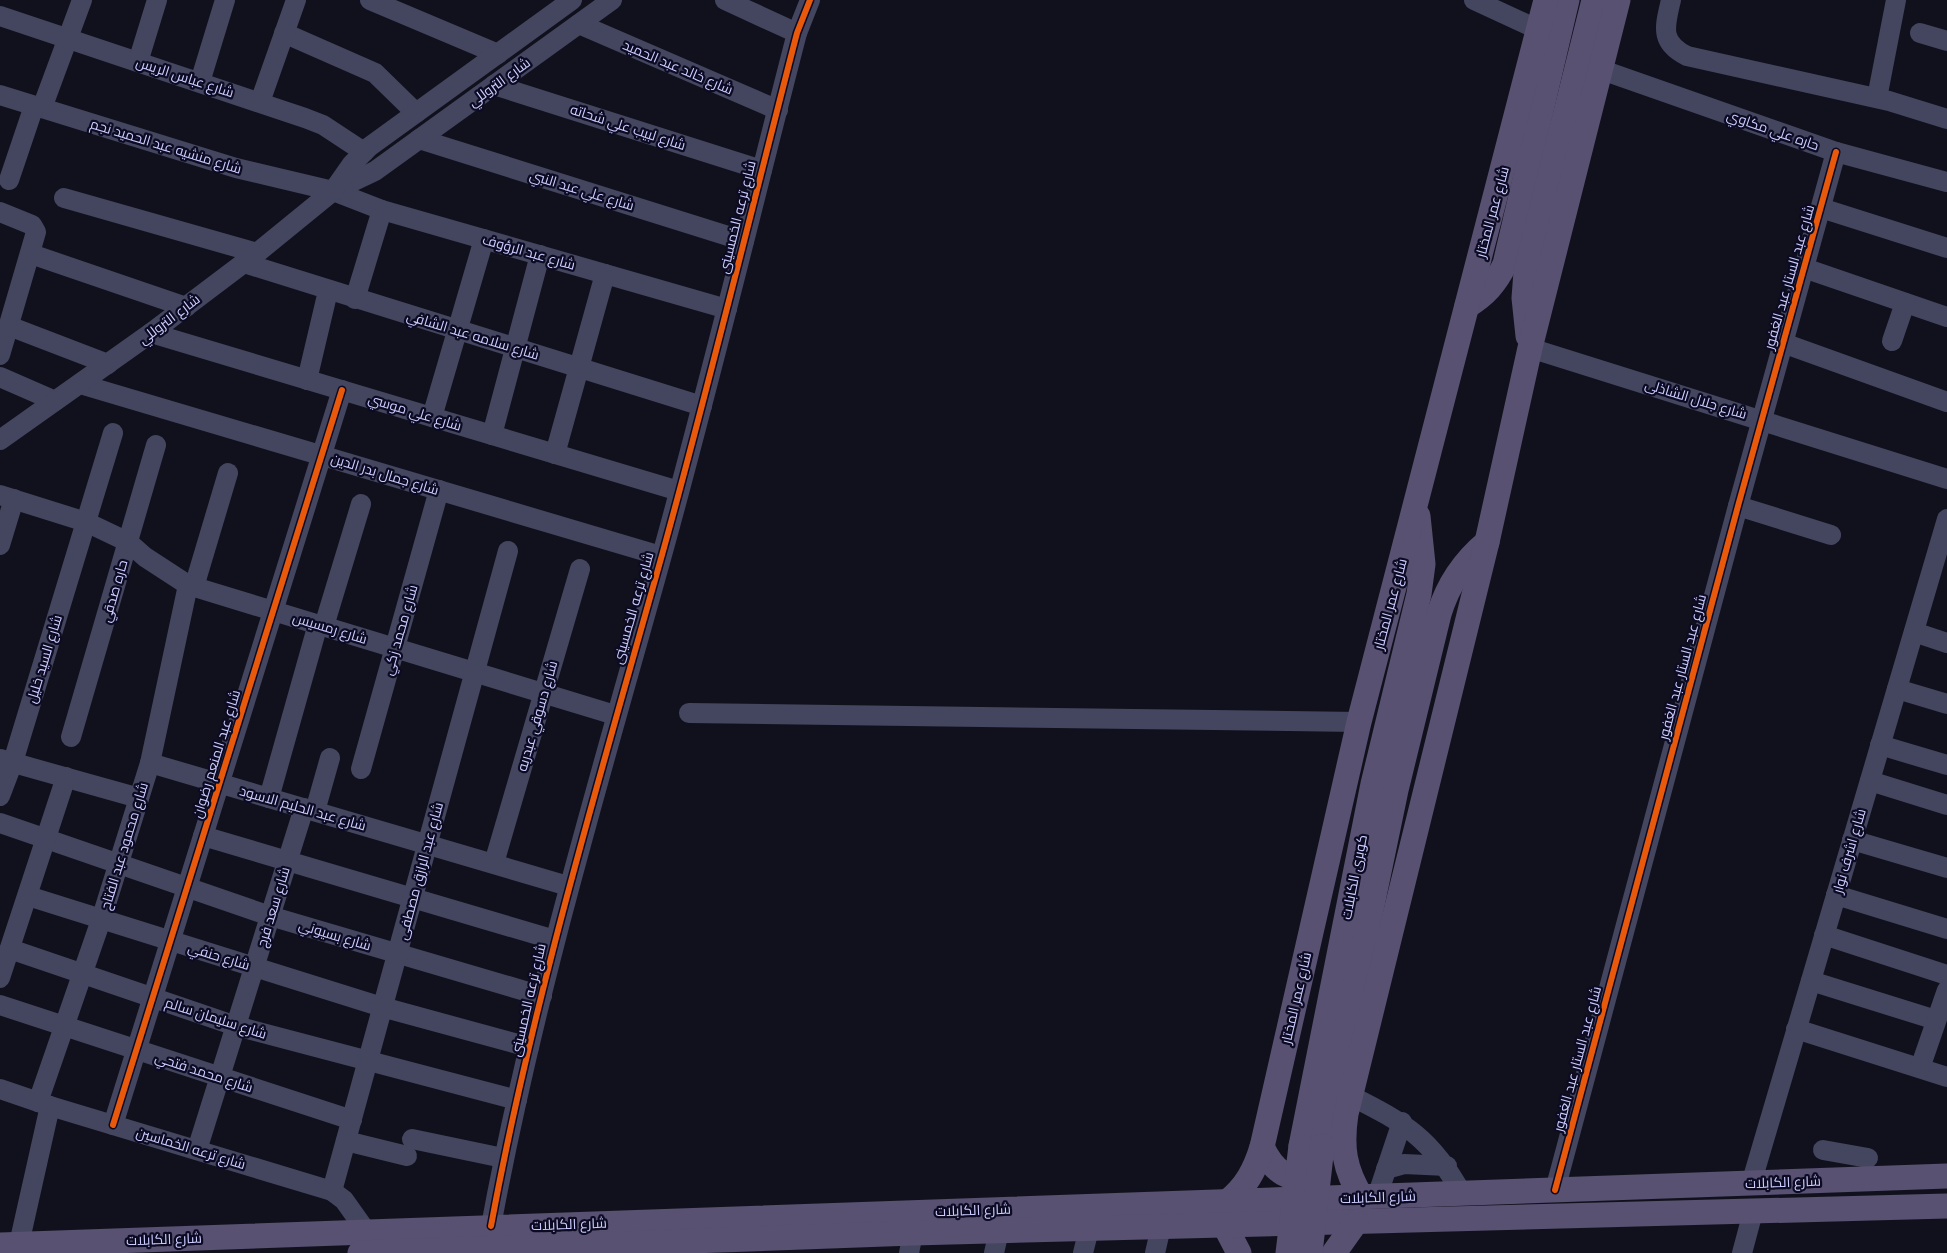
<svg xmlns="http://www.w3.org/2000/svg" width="1947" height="1253" font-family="Lato,Cairo,sans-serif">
<rect width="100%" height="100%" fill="#11111d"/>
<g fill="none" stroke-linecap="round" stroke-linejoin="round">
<g stroke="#44465f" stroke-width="20">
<polyline points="370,0 498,54"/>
<polyline points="725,0 797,33"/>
<polyline points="1474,0 1539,30"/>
<path d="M1671,0c-6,26 -12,42 16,56l202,45 58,18"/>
<polyline points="0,16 305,118 323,125 364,152"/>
<polyline points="579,24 778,110"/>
<polyline points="284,33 375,73 416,113"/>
<polyline points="1920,33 1947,41"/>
<polyline points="138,62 157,0"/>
<polyline points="1602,70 1836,152 1947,182"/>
<polyline points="200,82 225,0"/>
<polyline points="494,85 762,170"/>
<polyline points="0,95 236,168 333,191 382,210 727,309"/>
<polyline points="1877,98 1896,0"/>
<polyline points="260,102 296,0"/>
<polyline points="42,108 82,0"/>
<polyline points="419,139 744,241"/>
<polyline points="9,180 34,106"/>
<polyline points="333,191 375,171 612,0"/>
<polyline points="64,198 257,253"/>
<polyline points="1821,208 1947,248"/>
<polyline points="0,212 32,225 36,232 0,355"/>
<polyline points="31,254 186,307"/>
<polyline points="244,263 702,406"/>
<polyline points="1804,268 1947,317"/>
<polyline points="355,299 382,210"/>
<polyline points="9,326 108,364"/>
<polyline points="151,333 679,491"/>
<polyline points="1892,341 1905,303"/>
<polyline points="1783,343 1947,402"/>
<polyline points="1530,348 1947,479"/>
<polyline points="0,377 55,401"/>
<polyline points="307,380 328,291"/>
<polyline points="80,384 661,556"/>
<polyline points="432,417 484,239"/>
<polyline points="492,435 540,255"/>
<polyline points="0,440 151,333 257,253 333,191 352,164 369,147 572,0"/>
<polyline points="555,454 605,274"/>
<polyline points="0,495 86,522 128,542 145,557 188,585 615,715"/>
<polyline points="1738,506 1831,535"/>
<polyline points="0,545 14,499"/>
<polyline points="194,587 228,473"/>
<polyline points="324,626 361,504"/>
<polyline points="1914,632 1947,643"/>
<polyline points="1897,689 1947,704"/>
<polyline points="689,713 1359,722"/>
<polyline points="71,737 156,445"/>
<polyline points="1880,745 1947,765"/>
<polyline points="0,759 139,798"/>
<polyline points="150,763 568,886"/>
<polyline points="361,769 439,490"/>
<polyline points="1870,781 1947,805"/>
<polyline points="0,796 13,762 113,433"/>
<polyline points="269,798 318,624"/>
<polyline points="315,811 330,758"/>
<polyline points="0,823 270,916 542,996"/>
<polyline points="203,836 555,940"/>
<polyline points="1852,840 1947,868"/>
<polyline points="494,863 580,569"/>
<polyline points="1836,895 1947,929"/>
<polyline points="28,896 382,1007 529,1047"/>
<polyline points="1824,935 1947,975"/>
<polyline points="10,949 236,1026 517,1100"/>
<polyline points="0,978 66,777"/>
<polyline points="1811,981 1936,1020"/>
<polyline points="0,1005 352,1120"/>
<polyline points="1796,1029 1947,1077"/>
<polyline points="1920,1068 1947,990"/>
<polyline points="0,1089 50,1106 332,1191 344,1200 366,1231"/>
<path d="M1351,1096c54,27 81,43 111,98"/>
<polyline points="38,1102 101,920 150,763 188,585"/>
<polyline points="113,1125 342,390"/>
<polyline points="412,1139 503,1158"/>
<polyline points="346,1141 407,1156"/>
<polyline points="197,1150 304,808"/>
<polyline points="1823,1150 1868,1158"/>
<polyline points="1386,1169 1404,1164 1447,1166"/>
<polyline points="1751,1184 1947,519"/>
<polyline points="1555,1190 1738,506 1836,152"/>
<polyline points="332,1191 508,551"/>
<polyline points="1377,1197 1402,1122"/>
<path d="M491,1226c42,-227 109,-449 171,-671 48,-173 90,-348 135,-522l13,-33"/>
<polyline points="19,1244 50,1106"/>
<polyline points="909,1253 913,1233"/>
<polyline points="994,1253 999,1231"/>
<polyline points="1083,1253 1089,1229"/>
<polyline points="1155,1253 1161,1227"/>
<polyline points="1742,1253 1753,1212"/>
</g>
<g stroke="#585171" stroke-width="25">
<path d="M1467,306c18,-11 29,-23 38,-42l62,-264"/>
<polyline points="1528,336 1524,298 1526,272 1594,0"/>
<polyline points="1301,1146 1373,784 1419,594 1423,564 1418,516"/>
<path d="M1322,1146l74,-356 43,-176c9,-30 24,-52 48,-72"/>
<path d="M1262,1147c12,25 26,36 55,28"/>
<path d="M1362,1198c-18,-29 -21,-51 -16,-84l141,-572 43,-194 88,-348"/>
<path d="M1227,1202c19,-15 28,-32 35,-55l97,-425 187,-722"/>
<polyline points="1225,1226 1239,1253"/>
<polyline points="0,1245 1947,1176"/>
<polyline points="360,1253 913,1233 1947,1206"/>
<polyline points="1334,1253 1356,1222"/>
</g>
<g stroke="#585171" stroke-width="25">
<polyline points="1288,1253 1301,1146"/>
<polyline points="1310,1253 1322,1146"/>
</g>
<g stroke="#0c0b23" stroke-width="9">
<g id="cycleway">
<polyline points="113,1125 342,390"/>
<polyline points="1555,1190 1738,506 1836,152"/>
<path d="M491,1226c42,-227 109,-449 171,-671 48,-173 90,-348 135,-522l13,-33"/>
</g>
</g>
<use href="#cycleway" stroke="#e8590c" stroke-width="6"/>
</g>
<g text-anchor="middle" stroke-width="4.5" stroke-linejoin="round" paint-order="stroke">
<g font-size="14" fill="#cdceff" stroke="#0c0b23">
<text transform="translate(678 67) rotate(23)" y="5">شارع خالد عبد الحميد</text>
<text transform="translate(185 77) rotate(18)" y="5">شارع عباس الريس</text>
<text transform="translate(499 82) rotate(-36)" y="5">شارع التروللي</text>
<text transform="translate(628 127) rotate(18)" y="5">شارع لبيب علي شحاته</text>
<text transform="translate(1773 130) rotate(19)" y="5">حاره علي مكاوي</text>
<text transform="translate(166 146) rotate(17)" y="5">شارع منشيه عبد الحميد نجم</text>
<text transform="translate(582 190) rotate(17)" y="5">شارع علي عبد النبي</text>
<text transform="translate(1492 212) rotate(-75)" y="5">شارع عمر المختار</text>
<text transform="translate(737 217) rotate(-76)" y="5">شارع ترعه الخمسينى</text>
<text transform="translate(529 252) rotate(16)" y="5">شارع عبد الرؤوف</text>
<text transform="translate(1789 277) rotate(-74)" y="5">شارع عبد الستار عبد الغفور</text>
<text transform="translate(169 319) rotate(-37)" y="5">شارع التروللي</text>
<text transform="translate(473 335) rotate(17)" y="5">شارع سلامه عبد الشافي</text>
<text transform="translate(1696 399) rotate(17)" y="5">شارع جلال الشاذلى</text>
<text transform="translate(415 412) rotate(17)" y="5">شارع علي موسي</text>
<text transform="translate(385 474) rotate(17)" y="5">شارع جمال بدر الدين</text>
<text transform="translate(114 591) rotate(-74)" y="5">حاره صدقي</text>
<text transform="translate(1390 604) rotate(-75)" y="5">شارع عمر المختار</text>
<text transform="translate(633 608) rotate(-74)" y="5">شارع ترعه الخمسينى</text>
<text transform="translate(330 628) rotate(17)" y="5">شارع رمسيس</text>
<text transform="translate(400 630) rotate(-74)" y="5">شارع محمد زكي</text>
<text transform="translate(44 659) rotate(-73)" y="5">شارع السيد خليل</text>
<text transform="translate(1682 667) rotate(-75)" y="5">شارع عبد الستار عبد الغفور</text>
<text transform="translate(537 716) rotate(-74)" y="5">شارع دسوقي عبدربه</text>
<text transform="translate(216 754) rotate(-73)" y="5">شارع عبد المنعم رضوان</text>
<text transform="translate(303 808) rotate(16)" y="5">شارع عبد الحليم الاسود</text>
<text transform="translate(124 846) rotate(-73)" y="5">شارع محمود عبد الفتاح</text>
<text transform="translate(1849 851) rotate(-74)" y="5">شارع اشرف نوار</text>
<text transform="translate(420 871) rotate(-75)" y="5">شارع عبد الرازق مصطفى</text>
<text transform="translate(1354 877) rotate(-79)" y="5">كوبرى الكابلات</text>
<text transform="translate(273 907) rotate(-73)" y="5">شارع سعد فرج</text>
<text transform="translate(335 935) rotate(17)" y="5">شارع بسيوني</text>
<text transform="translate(219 956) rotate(17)" y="5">شارع حنفي</text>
<text transform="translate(1296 998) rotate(-77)" y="5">شارع عمر المختار</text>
<text transform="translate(528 1000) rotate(-77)" y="5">شارع ترعه الخمسينى</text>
<text transform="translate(216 1018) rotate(18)" y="5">شارع سليمان سالم</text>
<text transform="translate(1577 1059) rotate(-75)" y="5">شارع عبد الستار عبد الغفور</text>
<text transform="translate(204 1072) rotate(18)" y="5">شارع محمد فتحي</text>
<text transform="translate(191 1148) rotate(17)" y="5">شارع ترعه الخماسين</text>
<text transform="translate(1783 1182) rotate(-2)" y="5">شارع الكابلات</text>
<text transform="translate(1378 1197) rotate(-2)" y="5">شارع الكابلات</text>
<text transform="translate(973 1210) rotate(-2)" y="5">شارع الكابلات</text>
<text transform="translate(569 1224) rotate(-2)" y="5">شارع الكابلات</text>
<text transform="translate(164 1239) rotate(-2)" y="5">شارع الكابلات</text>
</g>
</g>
</svg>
